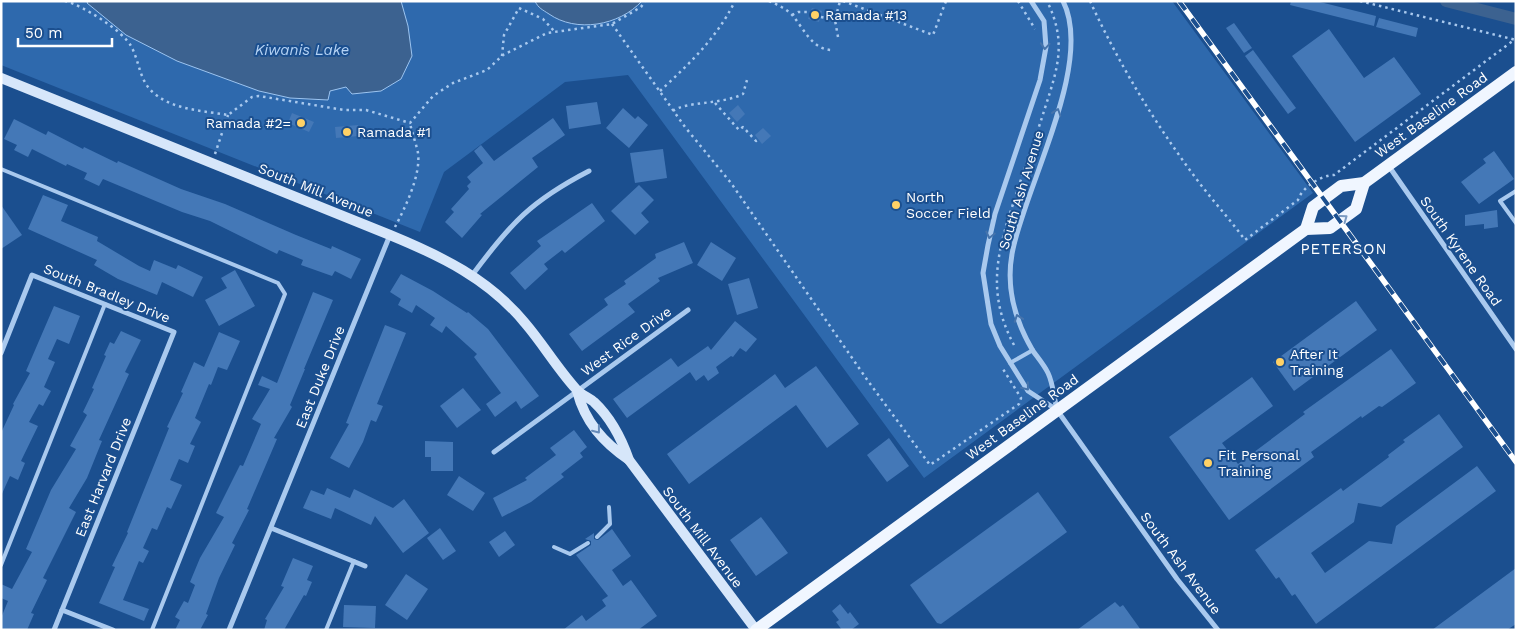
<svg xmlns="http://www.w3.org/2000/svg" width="1517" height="631" font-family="'Work Sans',sans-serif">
<rect width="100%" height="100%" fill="#1b4f8f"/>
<polygon fill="#2e69ad" points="1,1 1172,1 1313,193 924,478 628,75 565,82 444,172 420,232 1,65"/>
<g fill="#3c6290" stroke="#9cc4f0">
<polygon points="88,1 401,1 408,26 412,56 401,79 381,91 352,94 346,87 330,91 328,100 290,98 259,91 177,61 126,35 87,3"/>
<path d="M535,1h107c-23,25 -66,32 -93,13 -6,-4 -11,-6 -14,-13z"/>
</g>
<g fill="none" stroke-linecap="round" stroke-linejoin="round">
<polyline stroke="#3c6290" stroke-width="12" points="1446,1 1516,19"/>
</g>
<g fill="#4478b7">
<polygon points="1291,1 1316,1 1376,16 1374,26 1290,5"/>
<polygon points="812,8 822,11 819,22 808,19"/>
<polygon points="1379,18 1418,28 1416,37 1376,27"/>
<polygon points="1234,23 1252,48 1244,53 1226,28"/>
<polygon points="1329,29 1364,78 1394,57 1421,94 1355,142 1292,56"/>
<polygon points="1253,50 1296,108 1288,114 1245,56"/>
<polygon points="597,102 601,124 569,129 566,106"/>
<polygon points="738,105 745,114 737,122 729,113"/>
<polygon points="623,108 635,119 638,116 648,125 629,148 606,128"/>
<polygon points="292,113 314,122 309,132 288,123"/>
<polygon points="553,118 565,135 532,158 538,167 480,214 482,215 462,238 445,222 454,212 451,209 469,189 467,186 471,182 467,177 483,163 474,151 481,145 494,161"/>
<polygon points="14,119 46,135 48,131 83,149 84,147 117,163 118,161 181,189 225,204 296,235 331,249 332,246 361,259 351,279 335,271 332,276 301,265 303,260 279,250 277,254 210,221 182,212 103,179 99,186 84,179 87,173 67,164 66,166 32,149 28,157 14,150 17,145 4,139"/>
<polygon points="358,125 359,136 336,138 335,127"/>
<polygon points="763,128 771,136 762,144 755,135"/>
<polygon points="663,149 667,178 635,183 630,153"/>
<polygon points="1494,151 1514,179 1479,204 1461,182 1486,163 1483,159"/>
<polygon points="639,185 654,200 641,213 649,222 635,235 611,211"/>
<polygon points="43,195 68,205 61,221 98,237 97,241 139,266 150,271 154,260 176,269 178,265 203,277 193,297 162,282 157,295 118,279 94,265 97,260 28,229"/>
<polygon points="592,203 605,221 565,253 562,250 544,264 548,269 525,290 510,273 541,246 537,241"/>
<polygon points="1,205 22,235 1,249"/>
<polygon points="1497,210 1498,227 1484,229 1484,224 1465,226 1465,215"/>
<polygon points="684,242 693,263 658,278 660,281 628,304 635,312 582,351 569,334 608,305 604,299 626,284 624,281 656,258 655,254"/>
<polygon points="711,242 736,258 722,281 697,265"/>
<polygon points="235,270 255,306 219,326 205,300 227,288 221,278"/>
<polygon points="401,274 433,291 467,313 468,312 488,329 539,396 521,409 516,401 495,417 486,404 501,393 474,357 477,354 446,326 442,333 430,325 435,318 416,305 412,313 398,305 401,299 390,292"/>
<polygon points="749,278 758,308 737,315 728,284"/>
<polygon points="313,292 333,300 304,369 305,369 290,405 292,407 274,438 277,439 247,509 249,510 232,543 235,545 219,578 206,614 208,615 200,630 175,630 180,620 175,617 184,601 188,603 195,585 190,582 200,558 224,517 216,513 240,465 243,466 261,424 252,419 270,389 258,385 262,376 277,383"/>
<polygon points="1356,301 1377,330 1294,391 1273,362"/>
<polygon points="54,306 80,316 69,344 57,339 48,359 55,362 44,387 51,391 43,406 39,404 29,422 38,426 21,461 25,463 18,480 10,476 1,496 1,433 14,405 13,404 30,373 26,371"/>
<polygon points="735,321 757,339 746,352 740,348 733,357 731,356 716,367 719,373 708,381 704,375 696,381 690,372 627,418 613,399 671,358 678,367 708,346 711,350"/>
<polygon points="385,325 406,333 377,404 383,406 376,422 371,420 363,442 349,468 330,458 349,424 346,423"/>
<polygon points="121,331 141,340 125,372 129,374 99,440 102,441 87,478 69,508 76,512 43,578 47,580 31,613 34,614 27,630 1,630 1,618 8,601 1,598 1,584 12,589 32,552 26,549 51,490 76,449 70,446 87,415 83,412 94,389 92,388 106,356 104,355 110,342 114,344"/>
<polygon points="219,332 240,341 227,370 218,367 211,385 209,384 195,418 201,422 190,444 195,446 188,463 179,459 170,480 182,485 171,509 167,507 157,530 152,528 143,548 149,551 143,563 139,561 123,600 149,609 144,621 99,603 115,567 112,566 128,533 127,532 169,428 167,427 183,393 181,392 194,362 204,367"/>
<polygon points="1391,349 1416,383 1382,407 1379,406 1362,418 1361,416 1311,452 1314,457 1229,520 1169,437 1252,377 1273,406 1222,443 1238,464 1305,414 1303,412"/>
<polygon points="816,366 859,424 827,448 796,405 689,484 667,454 775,374 785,388"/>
<polygon points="463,388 481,410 457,428 440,406"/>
<polygon points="1439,414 1463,447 1381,507 1358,503 1354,522 1311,553 1325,573 1369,541 1392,544 1396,526 1477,466 1496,491 1316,624 1295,594 1292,596 1279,577 1276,579 1255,550 1341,488 1343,491 1389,457 1388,455 1405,442 1403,440"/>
<polygon points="574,430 587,447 580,453 583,457 561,474 564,477 531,502 502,517 493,498 527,480 525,478 556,455 550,448"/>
<polygon points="889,438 909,466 887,482 867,455"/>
<polygon points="425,441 453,442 453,471 431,471 431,457 425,457"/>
<polygon points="459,476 485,493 473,511 447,495"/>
<polygon points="327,488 350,498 354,489 393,508 404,499 429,533 403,553 375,516 371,525 335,508 331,519 303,508 311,490 324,495"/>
<polygon points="1038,492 1067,532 941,624 937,623 910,585"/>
<polygon points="761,517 788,553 756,576 730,540"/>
<polygon points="440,528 456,551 443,560 427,538"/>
<polygon points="612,529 631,556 612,570 623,586 631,580 657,616 638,630 563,630 582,615 586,621 606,606 602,600 608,596 576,555 591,545 591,541 585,539 594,533 594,539 598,540"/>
<polygon points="505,531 515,545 499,557 489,542"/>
<polygon points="293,558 313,566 307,580 312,582 306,596 304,595 284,630 264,630 267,620 265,619 284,587 281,586"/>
<polygon points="1516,568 1516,624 1507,630 1432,630"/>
<polygon points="406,574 428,589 407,620 385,605"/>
<polygon points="1115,602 1120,607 1123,605 1141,630 1077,630"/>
<polygon points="840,604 848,614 850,612 859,624 851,630 842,630 836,622 839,620 832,611"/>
<polygon points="344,605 376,606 375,628 343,627"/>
</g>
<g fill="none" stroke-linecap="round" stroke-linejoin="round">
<g stroke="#a9c9ee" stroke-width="2.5" stroke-dasharray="2.5 4" stroke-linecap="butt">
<path d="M65,1c17,4 58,30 66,45 9,16 8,36 24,48 19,16 50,17 73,21l24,-18 7,-1 85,14h22l44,13 23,-27 20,-13 34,-13 16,-15 44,-22 65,-9 29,-17 4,-6"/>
<path d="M769,1c9,4 18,8 24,15 11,13 19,33 38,34"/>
<polyline points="843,1 933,35 946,1"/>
<polyline points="1018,1 1035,29"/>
<path d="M1090,1c29,63 64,121 105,176 16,22 34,41 50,63l53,-40c4,-13 24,-25 36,-25l180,-135"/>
<polyline points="1360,1 1516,40"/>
<polyline points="792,15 798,12 808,12"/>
<polyline points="821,17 835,20"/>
<polyline points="612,24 685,127 731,183 868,381 930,465 1019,404 1021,398 1003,369"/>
<polyline points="838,37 835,20 840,1"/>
<polyline points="502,56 504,35 519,8 543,19 555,32"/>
<path d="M660,91c29,-27 57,-53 75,-90"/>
<polyline points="715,103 739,130 743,127 756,141 758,139"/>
<path d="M673,111c13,-10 48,-6 70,-17l4,-14"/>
<polyline points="215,154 228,115"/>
<path d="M395,227c10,-19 26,-52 23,-74 -2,-10 -6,-20 -8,-30"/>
<path d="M1014,345c-29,-54 -16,-96 2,-150 9,-29 20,-58 29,-87 13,-41 22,-66 2,-107"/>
</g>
<g stroke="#a9c9ee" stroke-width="4">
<polyline points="1,169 278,283 285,294 152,630"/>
<polyline points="1516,191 1500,201 1516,223"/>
<polyline points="1010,363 1033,350"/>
<polyline points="597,537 610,524 609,507"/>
<polyline points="554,547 570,554 588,543"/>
<polyline points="1,565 105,304"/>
<polyline points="326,630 354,561"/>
</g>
<g stroke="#a9c9ee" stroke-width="5">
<polyline points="1031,1 1044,21 1046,47 1040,80 995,214 988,245 983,273 991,324 1000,346 1028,391 1057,410 1177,579 1218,630"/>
<polyline points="1388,165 1516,349"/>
<path d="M473,274c38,-51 58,-73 116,-103"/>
<polyline points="1,353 32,275 174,332 54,630"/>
<path d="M1057,410c-3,-12 -4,-27 -9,-37 -4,-8 -10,-15 -15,-22 -19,-32 -28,-66 -20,-102 14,-66 81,-187 50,-248"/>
<polyline points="494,452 688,310"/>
<polyline points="271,528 365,566"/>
<polyline points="62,610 113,630"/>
<polyline points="229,630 390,235"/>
</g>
<g stroke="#d6e6fa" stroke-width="10">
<path d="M1,78l389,157c51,21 99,44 135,88 18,21 32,45 51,66 5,6 12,8 18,13 17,16 28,38 35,58l127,170"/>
<path d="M577,391c8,31 26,51 52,69"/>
</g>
<g stroke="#f0f6ff" stroke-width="12">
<polyline points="1306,229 1313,207 1341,186 1364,183 1516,72"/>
<polyline points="756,630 1306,229 1330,228 1356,209 1364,183"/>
</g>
<g stroke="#fff" stroke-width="5.5">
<polyline id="rail" points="1179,1 1516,462"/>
</g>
<use href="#rail" stroke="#1b4f8f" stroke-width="4" stroke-dasharray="11" stroke-linecap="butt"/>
</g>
<defs><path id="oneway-chevron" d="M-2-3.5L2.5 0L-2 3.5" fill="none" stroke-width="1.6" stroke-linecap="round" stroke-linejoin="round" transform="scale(1.25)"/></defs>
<g stroke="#4674ac">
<use href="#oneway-chevron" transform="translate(1045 46) rotate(94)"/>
<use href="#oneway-chevron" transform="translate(1057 112) rotate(-71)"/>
<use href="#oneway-chevron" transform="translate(990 235) rotate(103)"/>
<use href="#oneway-chevron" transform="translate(1018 318) rotate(-110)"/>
<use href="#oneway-chevron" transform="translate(1026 387) rotate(51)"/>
</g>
<use stroke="#7b9ac1" href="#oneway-chevron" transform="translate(1344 218) rotate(-36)"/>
<use stroke="#668bba" href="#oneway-chevron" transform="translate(597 430) rotate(52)"/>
<g fill="#ffd166" stroke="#1b4f8f" stroke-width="2">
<circle cx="815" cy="15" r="5"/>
<circle cx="301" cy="123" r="5"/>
<circle cx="347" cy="132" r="5"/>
<circle cx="896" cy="205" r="5"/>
<circle cx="1280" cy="362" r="5"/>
<circle cx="1208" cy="463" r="5"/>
</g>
<g text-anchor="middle" stroke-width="4" stroke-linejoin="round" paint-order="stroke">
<g font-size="14" fill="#fff" stroke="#1b4f8f" text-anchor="start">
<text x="825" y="20">Ramada #13</text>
<text x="291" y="128" text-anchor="end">Ramada #2=</text>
<text x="357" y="137">Ramada #1</text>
<text x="906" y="202">North<tspan x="906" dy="16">Soccer Field</tspan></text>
<text x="1290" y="359">After It<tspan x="1290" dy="16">Training</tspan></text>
<text x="1218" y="460">Fit Personal<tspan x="1218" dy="16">Training</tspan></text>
</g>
<g font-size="14" fill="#fff" stroke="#1b4f8f">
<text transform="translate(1431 115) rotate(-36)" y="5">West Baseline Road</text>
<text transform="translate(316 190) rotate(22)" y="5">South Mill Avenue</text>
<text transform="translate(1021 190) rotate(-73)" y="5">South Ash Avenue</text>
<text transform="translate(1461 251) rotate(55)" y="5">South Kyrene Road</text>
<text transform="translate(107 293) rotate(22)" y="5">South Bradley Drive</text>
<text transform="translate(626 341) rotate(-36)" y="5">West Rice Drive</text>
<text transform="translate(320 377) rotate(-68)" y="5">East Duke Drive</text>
<text transform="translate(1022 417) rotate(-36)" y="5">West Baseline Road</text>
<text transform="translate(103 477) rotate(-68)" y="5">East Harvard Drive</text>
<text transform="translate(703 537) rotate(53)" y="5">South Mill Avenue</text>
<text transform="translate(1181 563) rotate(53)" y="5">South Ash Avenue</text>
</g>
<g font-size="15" font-style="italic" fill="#b5d3f5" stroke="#1b4f8f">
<text x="302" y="55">Kiwanis Lake</text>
</g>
<g font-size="15" letter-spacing="1" fill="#fff" stroke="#1b4f8f">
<text x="1344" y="254">PETERSON</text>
</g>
</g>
<rect width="1517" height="631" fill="none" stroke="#ffffff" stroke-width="5"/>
<path d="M18 38v8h94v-8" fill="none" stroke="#ffffff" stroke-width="2.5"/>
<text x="25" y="38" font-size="15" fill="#ffffff" stroke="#1b4f8f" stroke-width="4" paint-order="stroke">50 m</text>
</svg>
